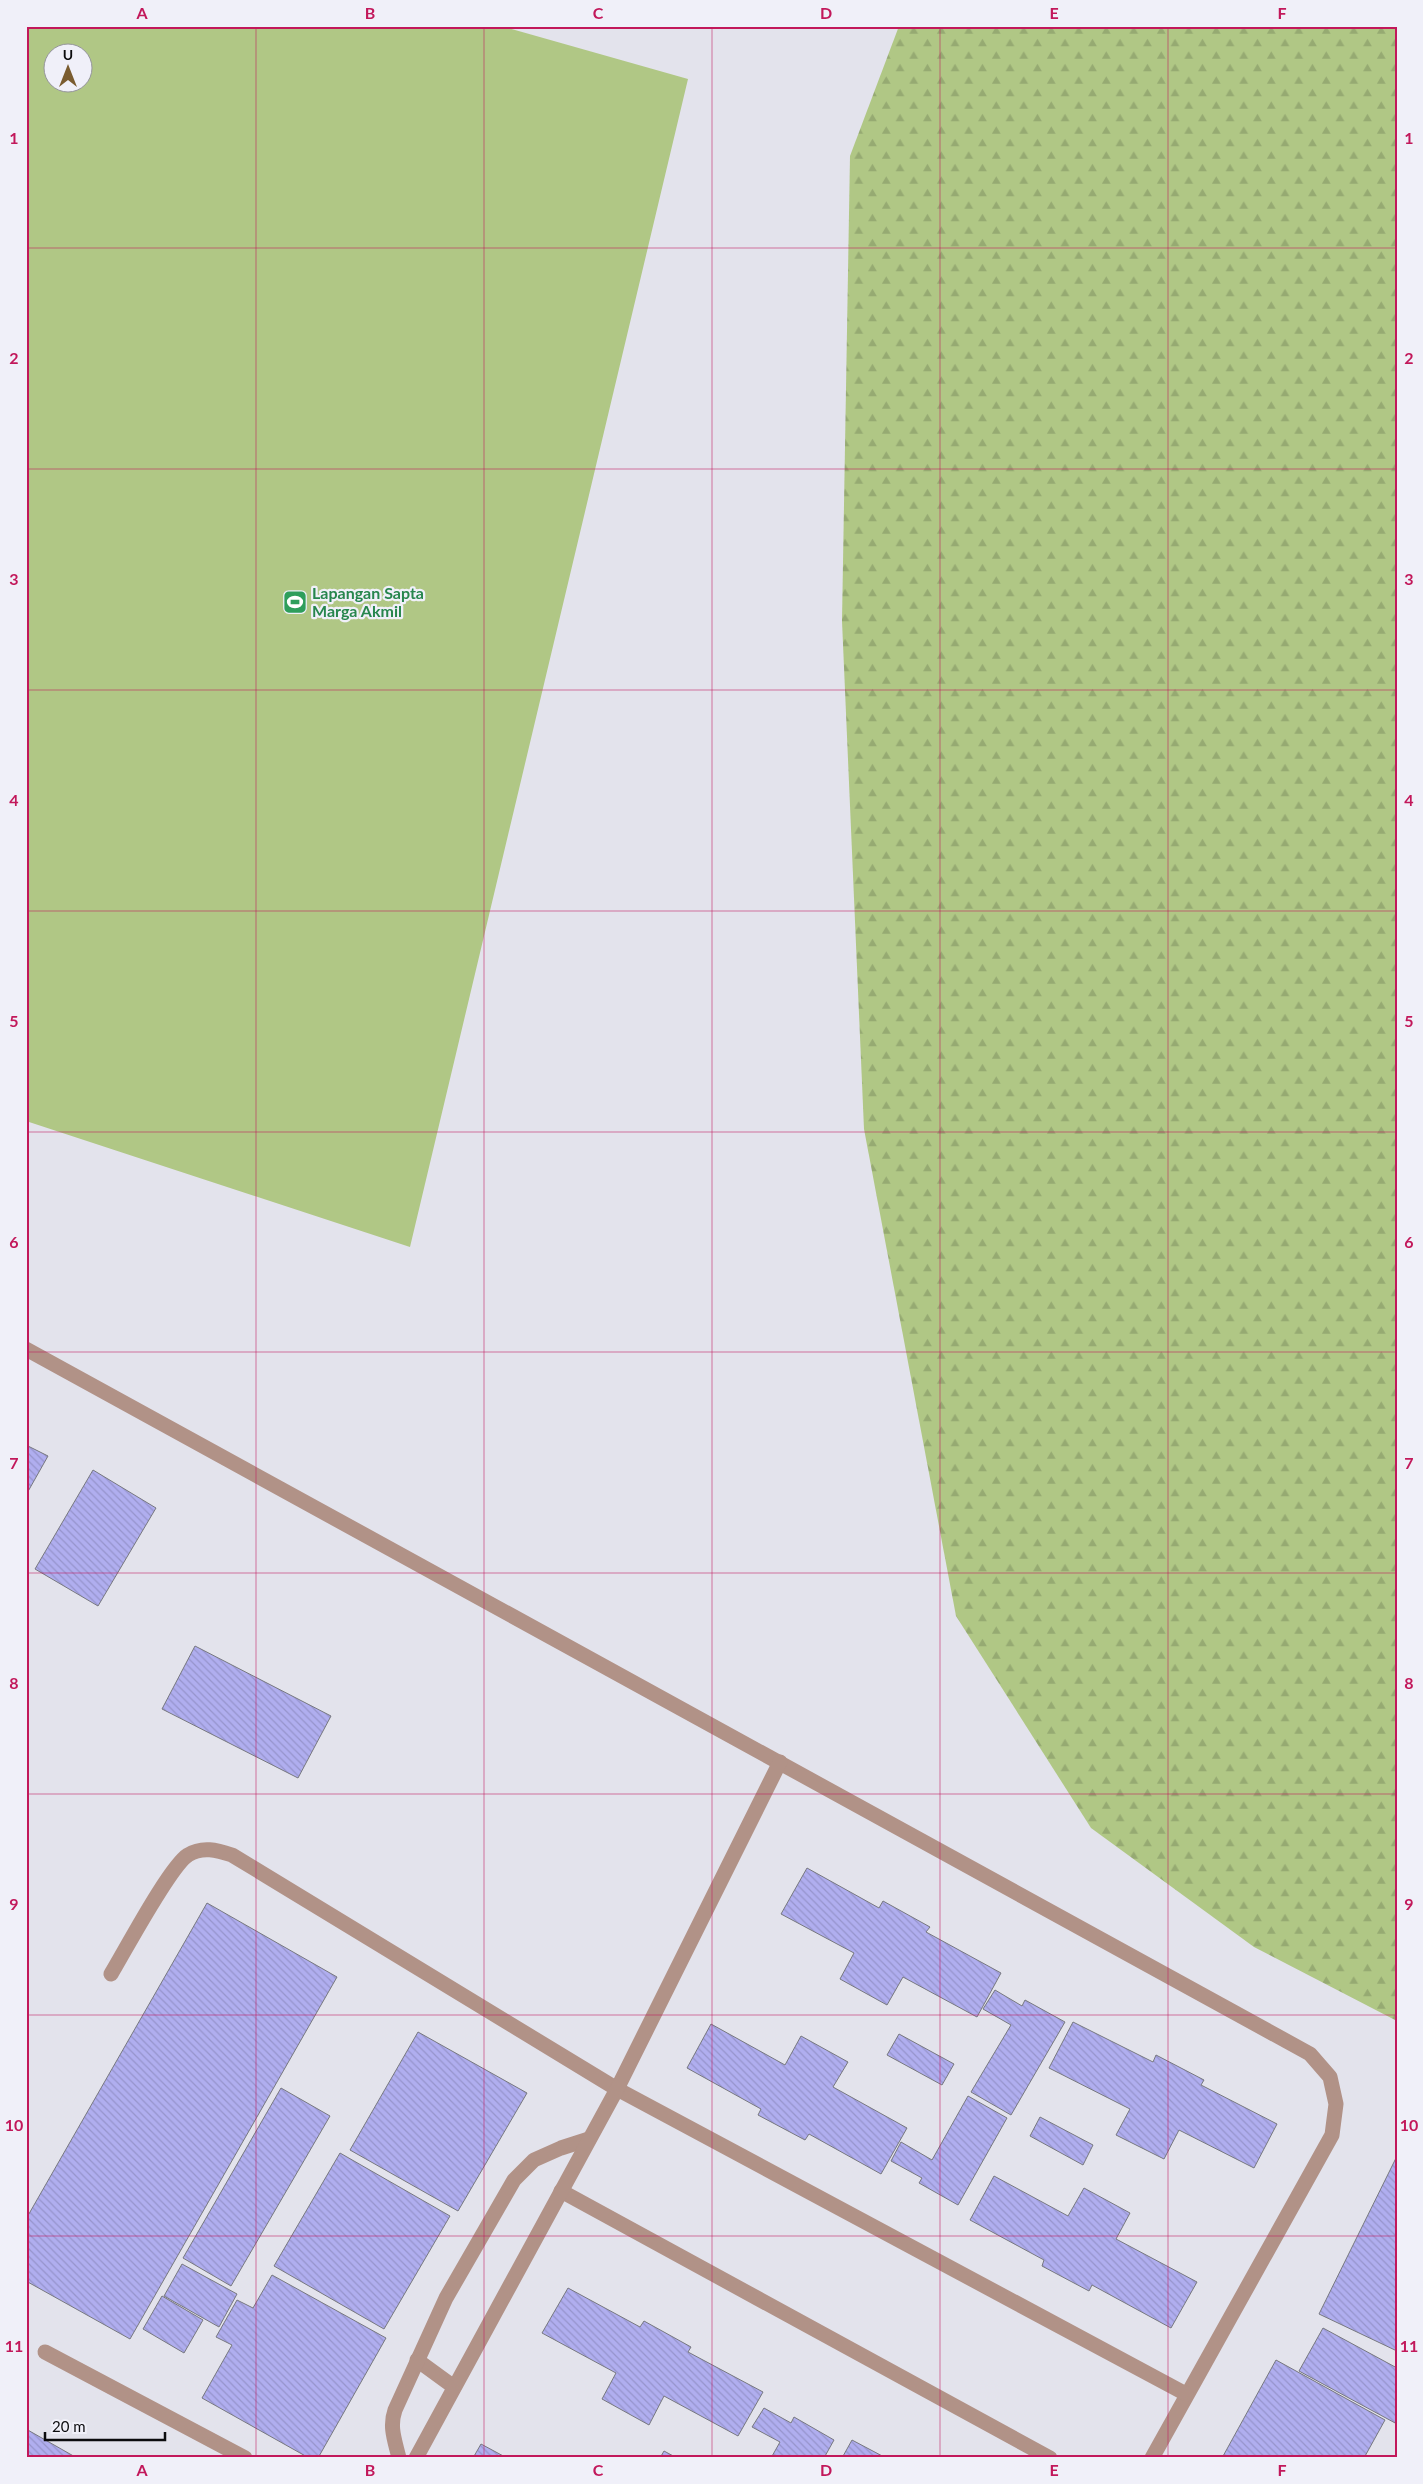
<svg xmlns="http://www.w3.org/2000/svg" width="1423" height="2484" font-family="Lato,sans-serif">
<defs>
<pattern id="forest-firs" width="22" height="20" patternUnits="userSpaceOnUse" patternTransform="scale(1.25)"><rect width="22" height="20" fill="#b0c785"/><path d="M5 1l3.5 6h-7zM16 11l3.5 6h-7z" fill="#96aa72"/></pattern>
<pattern id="building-back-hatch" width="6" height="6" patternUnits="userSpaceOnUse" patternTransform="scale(1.25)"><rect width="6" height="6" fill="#b0aeef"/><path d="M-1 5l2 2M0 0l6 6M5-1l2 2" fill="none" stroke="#9694cc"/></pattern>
</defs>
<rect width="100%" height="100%" fill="#e3e3ec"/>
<polygon fill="url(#forest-firs)" points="899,26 1397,26 1397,2021 1254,1947 1091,1828 956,1616 864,1129 842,621 850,156"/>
<path fill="#b0c785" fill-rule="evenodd" d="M26,26h475l187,53 -278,1168 -384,-126zM52,52h30v30h-30z"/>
<g fill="url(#building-back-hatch)" stroke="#77787f">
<polygon points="26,1445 48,1456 26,1495"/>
<polygon points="93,1470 156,1508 98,1606 35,1569"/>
<polygon points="195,1646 331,1716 298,1778 162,1709"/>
<polygon points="807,1868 879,1908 883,1901 930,1927 926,1932 1001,1973 977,2017 903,1977 887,2005 840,1979 854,1953 781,1914"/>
<polygon points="207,1903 337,1977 130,2339 26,2281 26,2219"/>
<polygon points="995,1990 1022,2006 1025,2000 1065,2022 1011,2115 971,2092 1011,2025 983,2009"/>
<polygon points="1073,2022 1153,2062 1156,2055 1204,2080 1201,2085 1277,2124 1254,2168 1179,2130 1164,2159 1116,2135 1130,2109 1049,2068"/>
<polygon points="711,2024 785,2065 801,2036 848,2062 833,2087 907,2128 881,2174 809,2134 805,2140 758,2115 761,2109 687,2068"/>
<polygon points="418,2032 527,2093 458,2211 350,2150"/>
<polygon points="899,2034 954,2064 942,2085 887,2055"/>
<polygon points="281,2088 330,2116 231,2286 183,2258"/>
<polygon points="968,2096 1007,2118 958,2205 919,2183 922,2178 891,2161 901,2142 932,2160"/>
<polygon points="1040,2117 1093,2145 1083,2165 1030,2136"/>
<polygon points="340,2153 450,2216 384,2329 274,2266"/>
<polygon points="1397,2156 1397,2351 1319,2314"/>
<polygon points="994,2176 1068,2216 1084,2188 1130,2213 1116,2239 1197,2282 1171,2328 1092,2285 1089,2291 1042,2266 1044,2260 970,2220"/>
<polygon points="182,2264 237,2294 219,2327 164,2296"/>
<polygon points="272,2275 386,2338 318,2458 309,2458 202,2398 232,2345 216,2337 237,2300 253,2308"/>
<polygon points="568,2288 640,2327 644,2321 691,2347 688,2352 763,2392 738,2436 664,2396 649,2425 602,2399 616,2373 542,2333"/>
<polygon points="162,2296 203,2320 184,2353 143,2329"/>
<polygon points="1323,2328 1397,2368 1397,2424 1299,2371"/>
<polygon points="1276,2360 1385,2420 1364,2458 1222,2458"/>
<polygon points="764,2408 791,2423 794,2417 834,2440 824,2458 771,2458 780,2442 752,2427"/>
<polygon points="26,2429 77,2458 26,2458"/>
<polygon points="852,2440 886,2458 842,2458"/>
<polygon points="481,2444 507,2458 473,2458"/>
<polygon points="664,2451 677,2458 660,2458"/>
</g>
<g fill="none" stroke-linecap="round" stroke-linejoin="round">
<g stroke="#b19287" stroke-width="15">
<polyline points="26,1349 1310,2054 1330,2077 1336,2104 1332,2135 1152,2458"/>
<path d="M111,1974c14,-23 59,-108 77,-119 14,-9 29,-5 44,0l385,234 569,305"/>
<polyline points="561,2191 1050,2458"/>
<polyline points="45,2352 245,2458"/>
<polyline points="417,2360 454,2387"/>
<path d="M399,2458c-4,-17 -10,-31 -4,-48l51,-112 68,-118 20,-20 27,-12 28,-9"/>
<polyline points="416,2458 617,2089 780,1762"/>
</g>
</g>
<path fill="none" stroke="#c2185b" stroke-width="1" stroke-opacity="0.55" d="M256,26v2432M484,26v2432M712,26v2432M940,26v2432M1168,26v2432M26,248h1371M26,469h1371M26,690h1371M26,911h1371M26,1132h1371M26,1352h1371M26,1573h1371M26,1794h1371M26,2015h1371M26,2236h1371"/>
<defs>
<g id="stadium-square" transform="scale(1.25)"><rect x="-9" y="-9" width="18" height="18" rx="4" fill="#2e9e5b" stroke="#f0f0f9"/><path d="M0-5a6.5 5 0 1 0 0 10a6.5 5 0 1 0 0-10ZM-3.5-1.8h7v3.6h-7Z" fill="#fff"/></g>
</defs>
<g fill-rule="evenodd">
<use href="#stadium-square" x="295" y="602"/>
</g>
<g text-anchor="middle" stroke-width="4.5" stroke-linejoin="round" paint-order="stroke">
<g font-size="16" font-weight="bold" fill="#27864d" stroke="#f0f0f9" text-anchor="start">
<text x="312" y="599">Lapangan Sapta<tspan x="312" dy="18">Marga Akmil</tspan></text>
</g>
</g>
<rect width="1423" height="2484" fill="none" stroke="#f0f0f9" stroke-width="55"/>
<g transform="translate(68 68)"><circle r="24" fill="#f0f0f9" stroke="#95959b"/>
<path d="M0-4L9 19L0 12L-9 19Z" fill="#7a5c30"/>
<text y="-8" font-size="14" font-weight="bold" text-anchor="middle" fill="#0c0c0e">U</text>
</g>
<path d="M45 2432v8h120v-8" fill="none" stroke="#0c0c0e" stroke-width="2.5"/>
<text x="52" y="2432" font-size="15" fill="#0c0c0e" stroke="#f0f0f9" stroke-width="4" paint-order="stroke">20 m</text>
<rect x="28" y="28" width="1368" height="2428" fill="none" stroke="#c2185b" stroke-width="2"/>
<g font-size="16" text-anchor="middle" font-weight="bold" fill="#c2185b">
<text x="142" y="19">A</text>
<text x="370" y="19">B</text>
<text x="598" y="19">C</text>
<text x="826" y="19">D</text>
<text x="1054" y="19">E</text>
<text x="1282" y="19">F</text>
<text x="14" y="144">1</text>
<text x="1409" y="144">1</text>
<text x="14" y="364">2</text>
<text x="1409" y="364">2</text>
<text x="14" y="585">3</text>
<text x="1409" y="585">3</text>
<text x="14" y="806">4</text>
<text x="1409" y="806">4</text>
<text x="14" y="1027">5</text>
<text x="1409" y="1027">5</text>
<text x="14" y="1248">6</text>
<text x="1409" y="1248">6</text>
<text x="14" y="1469">7</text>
<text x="1409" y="1469">7</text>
<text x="14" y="1689">8</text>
<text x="1409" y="1689">8</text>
<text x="14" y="1910">9</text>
<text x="1409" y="1910">9</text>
<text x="14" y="2131">10</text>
<text x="1409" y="2131">10</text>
<text x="14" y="2352">11</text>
<text x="1409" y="2352">11</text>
<text x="142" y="2476">A</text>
<text x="370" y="2476">B</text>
<text x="598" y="2476">C</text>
<text x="826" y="2476">D</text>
<text x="1054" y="2476">E</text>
<text x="1282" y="2476">F</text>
</g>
</svg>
